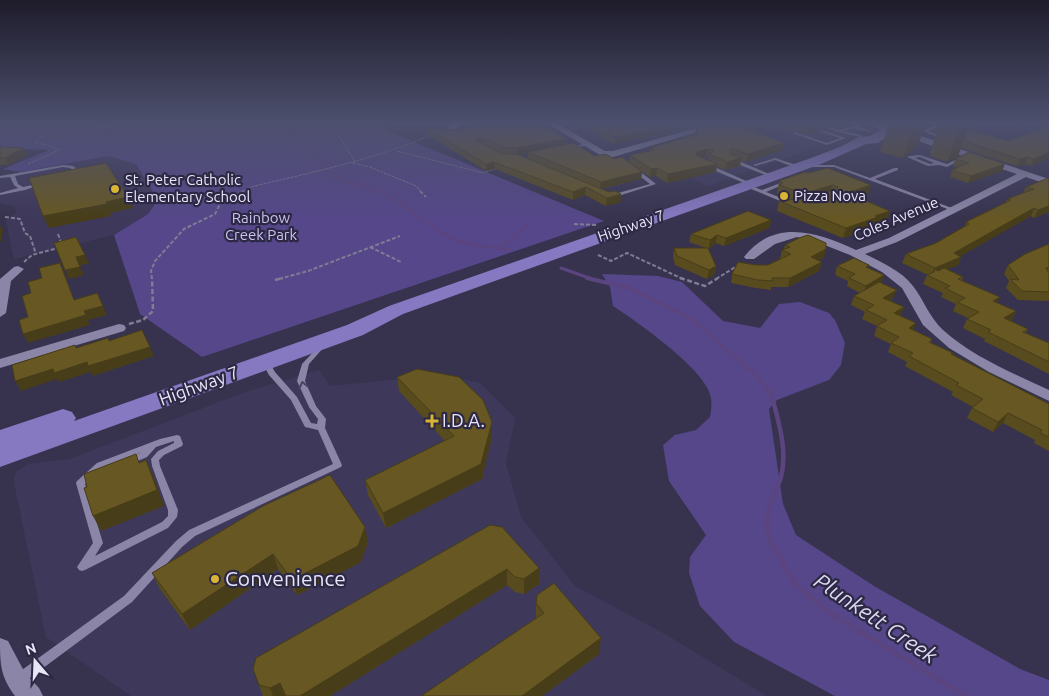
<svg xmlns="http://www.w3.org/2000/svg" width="1049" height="696" font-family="Ubuntu,sans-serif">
<rect width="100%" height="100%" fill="#37334f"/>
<g fill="#3e385b">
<polygon points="817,122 855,122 864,127 849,136 708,186 667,166"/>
<polygon points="235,125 148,214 132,224 114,235 14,259 6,221 17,212 13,206 0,203 0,176 109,156"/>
<polygon points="319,370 330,386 441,375 480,383 515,418 506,464 521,517 575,586 665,634 767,696 131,696 46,637 14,483 14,477 16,472 28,464 70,459 245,392"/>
</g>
<g fill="#554789">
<polygon points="0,122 392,122 388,131 604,221 202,357 140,314 114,235 148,214 158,200 136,164 109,156 20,172 3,169 49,150 0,148"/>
<path d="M602,274l56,2 24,6 41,39 37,7 19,-24 21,-2 29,11 6,7 10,23 -4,22 -12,15 -52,20 -8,9 14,95 13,31 78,51 146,83 29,11v16h-214l-101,-54 -34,-36 -11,-33 1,-16 16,-22 -37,-54 -6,-36 12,-10 21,-5 14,-13c1,-6 2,-13 1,-19 -3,-27 -75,-77 -98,-92l-3,-19z"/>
</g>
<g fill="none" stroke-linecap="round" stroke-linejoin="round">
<g stroke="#5b4580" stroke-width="2.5">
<path d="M273,122c17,8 31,20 42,34 5,6 5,12 11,16 16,12 38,12 55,20"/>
<polyline points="0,141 99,134 158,122"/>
</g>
<g stroke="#5b4580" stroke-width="3">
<path d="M379,191c29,14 51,39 82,51 15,5 34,5 50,8"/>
<polyline points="500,248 528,224"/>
<polyline points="561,268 592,279"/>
</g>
<polyline stroke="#5b4580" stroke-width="4" points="587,278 629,288 690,318 755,374 767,388"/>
<path stroke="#5b4580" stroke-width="4.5" d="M766,387l5,6c7,27 17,56 10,84 -5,16 -16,31 -14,48"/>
<polyline stroke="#5b4580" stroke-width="5.5" points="767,524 770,541 796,585 831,614 966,696"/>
<g stroke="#7f7c94" stroke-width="1" stroke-dasharray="3 1" stroke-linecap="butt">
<polyline points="329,122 355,161 352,163 370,167 416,186 421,192"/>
<polyline points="0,129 100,128 132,122"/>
<polyline points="397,151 483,173 498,168"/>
<polyline points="28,164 59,150 48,145 35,143 50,129"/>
<path d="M241,192l13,-6c61,-14 120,-27 178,-51"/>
</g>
<g stroke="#7f7c94" stroke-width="2" stroke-dasharray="4 2" stroke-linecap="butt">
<polyline points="420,191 426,197"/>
<polyline points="5,217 20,219 25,233 30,236 36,254"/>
<polyline points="574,224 597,225"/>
<polyline points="58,234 61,242"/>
<polyline points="370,247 401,262"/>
<polyline points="598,255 611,261 627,253 683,279"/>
<polyline points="24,262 32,255 58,248"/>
<polyline points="152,279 151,271 155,261 184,229 215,214 220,204 226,199 244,191"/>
<polyline points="279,279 308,271 400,236"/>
<polyline points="716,279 737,266"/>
</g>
<g stroke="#7f7c94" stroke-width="2.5" stroke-dasharray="5 2.5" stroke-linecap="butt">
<polyline points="680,278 705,286 718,278"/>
<polyline points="275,280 283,278"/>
<polyline points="129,324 143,320 153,311 152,278"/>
</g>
<g fill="#8b86a7" fill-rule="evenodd">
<polygon points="848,122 859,123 858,127 871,131 869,132 853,128 844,131 861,135 861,137 860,137 838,132 819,125 821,124 839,130 856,125"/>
<polygon points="926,122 932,122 940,124 940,126 929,131 943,137 943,139 941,139 925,132 925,130 935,125"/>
<polygon points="821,130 846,138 827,145 792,133 795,132 827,143 840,138 821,132"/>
<polygon points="588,143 589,143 589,145 568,149 566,148"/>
<path d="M920,155l27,9 12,-6 4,1 -16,8 -8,-2 -11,1 -21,-9 2,-1zM920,157l14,6 -4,1 -15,-6z"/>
<polygon points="775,158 800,166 800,167 796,168 775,160 755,166 753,165"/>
<polygon points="730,159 734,159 774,176 770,177 730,161"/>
<polygon points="63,165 73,166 78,170 77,176 73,176 74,171 70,168 63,167 15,176 18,184 23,187 41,183 43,184 25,190 0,195 0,193 18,188 14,185 10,177 0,178 0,176"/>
<polygon points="706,165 710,165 753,184 749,185 706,167"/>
<polygon points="804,165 834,165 870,178 894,168 898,168 898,170 875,179 957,210 953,211 834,167 804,167"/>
<polygon points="633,169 637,169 656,184 615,197 611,197 611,195 650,184 633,171"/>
<polygon points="783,182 787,183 766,192 794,203 794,205 790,205 744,186 748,185 762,190"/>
<polygon points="321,345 324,347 309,364 305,381 316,406 326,419 325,428 342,465 341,467 195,536 182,547 132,602 23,683 19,685 15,683 13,679 15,675 124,596 176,541 189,530 333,464 318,430 305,427 291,400 269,375 262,362 266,360 268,360 275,372 297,397 311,423 317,424 318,419 309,407 297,381 302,364 319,346"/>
<path d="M177,435l3,1 3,8 -1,2 -18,9 -5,5 1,6 18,44 -1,7 -9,11 -83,42 -3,1 -3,-1 -2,-3 16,-24 -17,-60 1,-2 20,-18 63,-24zM174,441v2l-16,8 -7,8 1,7 16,44v6l-6,6 -67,34 8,-13 -18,-59 18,-17 39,-15 -15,7 -1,2 1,2 3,1 3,-1 14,-6 9,-10z"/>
</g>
<g fill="#8b86a7" fill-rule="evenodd">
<polygon points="456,122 465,122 455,129 449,129 449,125"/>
<polygon points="545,122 554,122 605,151 613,151 719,122 731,122 613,157 600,155"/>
<path d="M900,131h6l143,48v6l-23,-8 -129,65 -32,12c16,8 37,17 48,32 11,14 16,31 30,44 30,27 70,43 106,60v11l-60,-29 -40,-24 -26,-23 -21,-37 -20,-16 -32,-17 -33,-13 -20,-5 -22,7 -21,15h-8l-2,-2c31,-40 75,-24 112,-7l33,-12 128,-64 -117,-39z"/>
<polygon points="18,266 24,269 11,281 6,313 0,317 0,279 14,267"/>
<polygon points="119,324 124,325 126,328 124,331 0,368 0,359"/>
<path d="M0,638l8,3 17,32 14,15 4,8h-28c-15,-20 -15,-33 -15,-58z"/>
</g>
<path fill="#897fb4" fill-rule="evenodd" d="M864,122c11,0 23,-1 32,7l-6,3 -25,-8z"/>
<polygon fill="#8678c1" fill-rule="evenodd" points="893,122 907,122 878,143 866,144 821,164 403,314 363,335 0,467 0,430 63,409 72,412 76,418 74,421 347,325 389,306 811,158 840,147 859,137 870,136"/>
</g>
<g fill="#584b1e" fill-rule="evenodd">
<path d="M468,122h70l28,17v6l29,11 47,16 -1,7 -40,10 20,13 -15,4 -21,-11 -12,5 -78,-31 -9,2 -58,-36v-6l28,1 19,-3zM528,153v6l29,12 -39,-16z"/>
<path d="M573,122h278l-1,3 -12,3 -10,-3 -1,5 -7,-2 -1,4 -12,2 -31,-9 -23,5 31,13 -2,7 -36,12 -5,-2 -1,6 -15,4 -8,-4 -1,6 -49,11 -11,-7 -6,1 -21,-14 1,-8 19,-4 1,-3 45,-14 1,-7 10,-2 -11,1 -13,-3 -1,7 -67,14zM706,156l3,1 -1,3 -5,-2z"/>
<polygon points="889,122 926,122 918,145 903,158 880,152"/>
<polygon points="940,122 964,122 967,131 1008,141 1038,130 1039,128 1049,124 1049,158 1031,166 1025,164 1017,166 961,148 958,156 947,162 930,156 931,148 937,132 934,131 936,124"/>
<polygon points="0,148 27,155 8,165 0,165"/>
<polygon points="955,159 1002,171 968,183 950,177 952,170 958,168 953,166"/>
<polygon points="805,172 868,195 859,198 887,221 876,224 875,227 843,238 777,211 779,201 791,200 777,194 779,181"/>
<polygon points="1049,178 1049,212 1034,218 1031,216 960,256 961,257 958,265 947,269 963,277 962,281 997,303 1016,311 1012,320 1011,321 1028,329 1026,333 1049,343 1049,374 984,341 985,339 963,328 967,319 968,318 953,311 956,304 941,297 943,293 923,284 927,275 928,275 902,263 906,254 936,243 965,226 966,222 1006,202 1007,199 1023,193 1026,187"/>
<polygon points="771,220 769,228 724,246 716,243 708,249 716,266 714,275 707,279 675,265 673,256 674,248 706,248 689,242 691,234"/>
<polygon points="1049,244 1049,301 1018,300 1006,288 1009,281 1004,274 1008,265"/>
<polygon points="785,245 824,258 818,260 822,262 819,271 788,287 771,287 771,290 756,288 731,283 732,274 756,265 768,265 781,259 780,259 782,250 784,249"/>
<polygon points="837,266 868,268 882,283 893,298 890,301 904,307 900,316 914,330 932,339 931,343 953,353 952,354 1049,404 1049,451 1034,443 1035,440 1003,423 993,432 967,418 972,408 973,407 951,395 953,392 905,366 907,362 888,352 891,344 874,336 877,326 862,319 865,312 851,305 854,296 860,293 847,286 848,281 835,275"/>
<polygon points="397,377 492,422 492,436 482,479 386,528 368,495 365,480 445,441 399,391"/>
<polygon points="263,506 368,542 361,562 297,595 278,569 190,630 160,589 152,573"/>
<polygon points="502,527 539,584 524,594 515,592 507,585 330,696 263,696 259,685"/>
<polygon points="536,603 599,654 542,696 421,696 536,618"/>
</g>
<g fill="#473d18">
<polygon points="696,122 724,122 695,126"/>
<polygon points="761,122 777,122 776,125 740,133 741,126"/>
<polygon points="840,122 851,122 850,125 838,128"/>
<polygon points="918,122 926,122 918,145 903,158 914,125"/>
<polygon points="682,123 681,130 614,144 615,137"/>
<polygon points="821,124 819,132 807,134 809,127"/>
<polygon points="970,124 958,156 947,162 959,129"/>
<polygon points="482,137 482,143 476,145 476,138"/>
<polygon points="566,139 566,145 528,152 528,153 517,155 517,148"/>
<polygon points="784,143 782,150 746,162 748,154"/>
<polygon points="24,148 27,155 8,165 5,158"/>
<polygon points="708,149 706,156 696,160 696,155 697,152"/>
<polygon points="1049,152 1049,158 1031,166 1034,159"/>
<polygon points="1028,157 1025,164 1017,166 1020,159"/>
<polygon points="741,158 740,166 725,170 727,162"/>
<polygon points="494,162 495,169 486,171 486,164"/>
<polygon points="717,164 716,172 667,183 668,174"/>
<polygon points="1005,164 1002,171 968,183 971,176"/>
<polygon points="657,168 656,176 650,177 651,169"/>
<polygon points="642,172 641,179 600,189 601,182"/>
<polygon points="832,185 829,194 802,204 804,194"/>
<polygon points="871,185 868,195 844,202 847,193"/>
<polygon points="586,187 585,195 573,200 573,192"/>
<polygon points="621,194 621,202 606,206 607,198"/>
<polygon points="128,197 133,208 110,213 111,216 49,228 43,216"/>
<polygon points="1049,206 1049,212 1034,218 1038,210"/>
<polygon points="1034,208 1031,216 954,260 961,257 958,265 931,276 935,268 954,253"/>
<polygon points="890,211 887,221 876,224 875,227 843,238 846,228 875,216"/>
<polygon points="771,220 769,228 724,246 726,238"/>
<polygon points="0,225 3,230 1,242 0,242"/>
<polygon points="717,235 716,243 709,249 710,240"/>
<polygon points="826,249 824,258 808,265 811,257"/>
<polygon points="85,255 89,263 79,266 76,257"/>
<polygon points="822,262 819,271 788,287 790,278"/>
<polygon points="716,266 714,275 707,279 709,270"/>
<polygon points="80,267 84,275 69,279 65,270"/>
<polygon points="884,275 881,284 863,294 866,286"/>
<polygon points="897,290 893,298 880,307 883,298"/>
<polygon points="1000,297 995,306 993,301"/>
<polygon points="103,306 107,315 88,320 90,325 28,343 23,334 84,311"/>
<polygon points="904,307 900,316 894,313"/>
<polygon points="1016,311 1012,320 1000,328 1004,318"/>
<polygon points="916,323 913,333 909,328"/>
<polygon points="150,347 154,356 93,376 91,372 59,382 57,379 21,391 15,381 53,369"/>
<polygon points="1008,413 1003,423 993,432 998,422"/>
<polygon points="492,422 492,436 482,479 386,528 383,513"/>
<polygon points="146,460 153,475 164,506 101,531 93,516"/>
<polygon points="365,527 368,542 361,562 297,595 292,580"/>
<polygon points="273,554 278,569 190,630 182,614"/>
<polygon points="539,568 539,584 524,594 524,579"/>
<polygon points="507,569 507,585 330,696 300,696"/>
<polygon points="601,638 599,654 542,696 522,696"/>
<polygon points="280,683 285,696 273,696 270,688"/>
</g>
<g fill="#665723" stroke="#473d18">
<polygon points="477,122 538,122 566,139 517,148 507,148 482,137 476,138 477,141 503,154 516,154 609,192 615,191 621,194 607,198 586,187 573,192 494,162 486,164 428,129 456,130 482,125"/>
<polygon points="586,122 679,122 682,123 615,137"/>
<polygon points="715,122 761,122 741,126 784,143 748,154 731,148 730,150 731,154 741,158 727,162 709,154 714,150 708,149 697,152 696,155 717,164 668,174 657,168 651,169 630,155 655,150 650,148 698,134 696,127"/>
<polygon points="790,122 822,122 821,124 809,127"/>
<polygon points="900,122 918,122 914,125"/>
<polygon points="942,122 964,122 970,124 959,129 942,124"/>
<polygon points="1049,124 1049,152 1034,159 1028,157 1020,159 964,141 967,131 972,130 1008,141 1042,129 1039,128"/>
<polygon points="573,143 595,156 606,154 614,159 622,157 642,172 601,182 528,152"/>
<polygon points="3,147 24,148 5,158 0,158 0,148"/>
<polygon points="969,152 1005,164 971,176 952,170 969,163 955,159"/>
<polygon points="106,163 128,197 106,202 107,204 43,216 29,178"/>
<polygon points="828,168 871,185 847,193 890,211 875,216 878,217 846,228 779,201 798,199 805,201 837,189 838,187 832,185 804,194 779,185 783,183 779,181 805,172 808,173"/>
<polygon points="1048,178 1049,178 1049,206 1038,210 1034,208 954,253 961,257 935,268 906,254 936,243 969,224 966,222 1011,200 1007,199 1034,189 1026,187"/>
<polygon points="748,211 771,220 726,238 717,235 710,240 691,234"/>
<polygon points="808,235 826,243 826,249 811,257 822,262 790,278 772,278 773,281 758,280 732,274 738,262 756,265 768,265 791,254 782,250 790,247 785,245 799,238"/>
<polygon points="76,237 85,255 76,257 80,267 65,270 54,243"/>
<polygon points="1049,244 1049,267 1046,268 1049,273 1049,292 1022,291 1010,279 1019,280 1008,265 1025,254"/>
<polygon points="674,248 708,248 716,266 709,270 677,256"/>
<polygon points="854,258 869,265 866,267 884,275 866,286 849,278 855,274 837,266"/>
<polygon points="60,263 74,300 97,293 103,306 84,311 86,315 23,334 19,320 28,317 22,296 31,293 28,282 42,278 39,268"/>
<polygon points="944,268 963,277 958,279 1000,297 993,301 1016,311 1004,318 1028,329 1023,332 1049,343 1049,362 988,332 991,330 967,319 979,312 957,302 965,298 945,288 950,286 927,275 934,272 935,269 938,271"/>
<polygon points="879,282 897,290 883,298 904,307 894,313 916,323 909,328 932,339 929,342 953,353 951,354 1049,404 1049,437 1040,433 1042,430 1008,413 998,422 972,408 983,399 956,385 959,383 909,356 913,353 891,343 899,337 877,326 887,320 866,310 874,305 854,296"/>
<polygon points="142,330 150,347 88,366 87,362 54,373 53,369 15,381 12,365 75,345 76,348 108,338 109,341"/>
<polygon points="417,369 459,377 483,400 492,422 481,464 383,513 365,480 454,436 397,377"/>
<polygon points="136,454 139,463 146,460 157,490 93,516 84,488 87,487 84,474"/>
<polygon points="330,475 365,527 358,546 292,580 273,554 182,614 152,573 263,506"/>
<polygon points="490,525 502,527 539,568 524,579 515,577 507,569 300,696 286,696 280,683 270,688 259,685 253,669 256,658"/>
<polygon points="554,583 601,638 522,696 421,696 544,613 536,603 537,595"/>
</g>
<defs><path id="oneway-chevron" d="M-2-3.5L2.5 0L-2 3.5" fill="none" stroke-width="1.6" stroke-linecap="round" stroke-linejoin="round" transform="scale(1.25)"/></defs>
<use stroke="#494462" href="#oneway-chevron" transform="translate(303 385) rotate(-103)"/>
<linearGradient id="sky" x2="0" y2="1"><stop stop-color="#1e1c2b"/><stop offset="0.56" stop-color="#4d506e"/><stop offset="1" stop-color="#4d506e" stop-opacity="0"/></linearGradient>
<rect width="1049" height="219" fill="url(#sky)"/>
<g fill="#d7b434" stroke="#2d2844" stroke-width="2">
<circle cx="115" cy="189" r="5"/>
<circle cx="784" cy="196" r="5"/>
<path d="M429.5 413.5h5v5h5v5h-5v5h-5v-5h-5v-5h5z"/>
<circle cx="215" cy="579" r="5"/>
</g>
<g text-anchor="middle" stroke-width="4.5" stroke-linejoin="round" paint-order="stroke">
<g font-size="15" fill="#e7e5f8" stroke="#2d2844" text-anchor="start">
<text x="125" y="185">St. Peter Catholic<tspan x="125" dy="17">Elementary School</tspan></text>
<text x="794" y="201">Pizza Nova</text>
</g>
<g font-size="15" fill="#c9c3ef" stroke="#2d2844">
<text x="261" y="223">Rainbow<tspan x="261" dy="17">Creek Park</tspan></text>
</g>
<g font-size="15" fill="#e7e5f8" stroke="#2d2844">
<text transform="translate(896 219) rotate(-23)" y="5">Coles Avenue</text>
<text transform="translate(631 226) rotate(-19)" y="5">Highway 7</text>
</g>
<g font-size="18" fill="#e7e5f8" stroke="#2d2844">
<text transform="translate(199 386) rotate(-20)" y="6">Highway 7</text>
</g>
<g font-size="18" fill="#e7e5f8" stroke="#2d2844" text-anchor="start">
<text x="442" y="427">I.D.A.</text>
</g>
<g font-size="21" fill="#e7e5f8" stroke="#2d2844" text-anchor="start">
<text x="225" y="586">Convenience</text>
</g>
<g font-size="22" font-style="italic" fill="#dbd8ef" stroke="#2d2844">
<text transform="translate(876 618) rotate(34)" y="8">Plunkett Creek</text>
</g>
</g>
<g transform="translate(35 661) rotate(341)" stroke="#2d2844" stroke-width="4" paint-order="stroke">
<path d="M0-4L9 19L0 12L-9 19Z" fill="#e7e5f8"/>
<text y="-8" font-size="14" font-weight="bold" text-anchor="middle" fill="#e7e5f8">N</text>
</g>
</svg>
